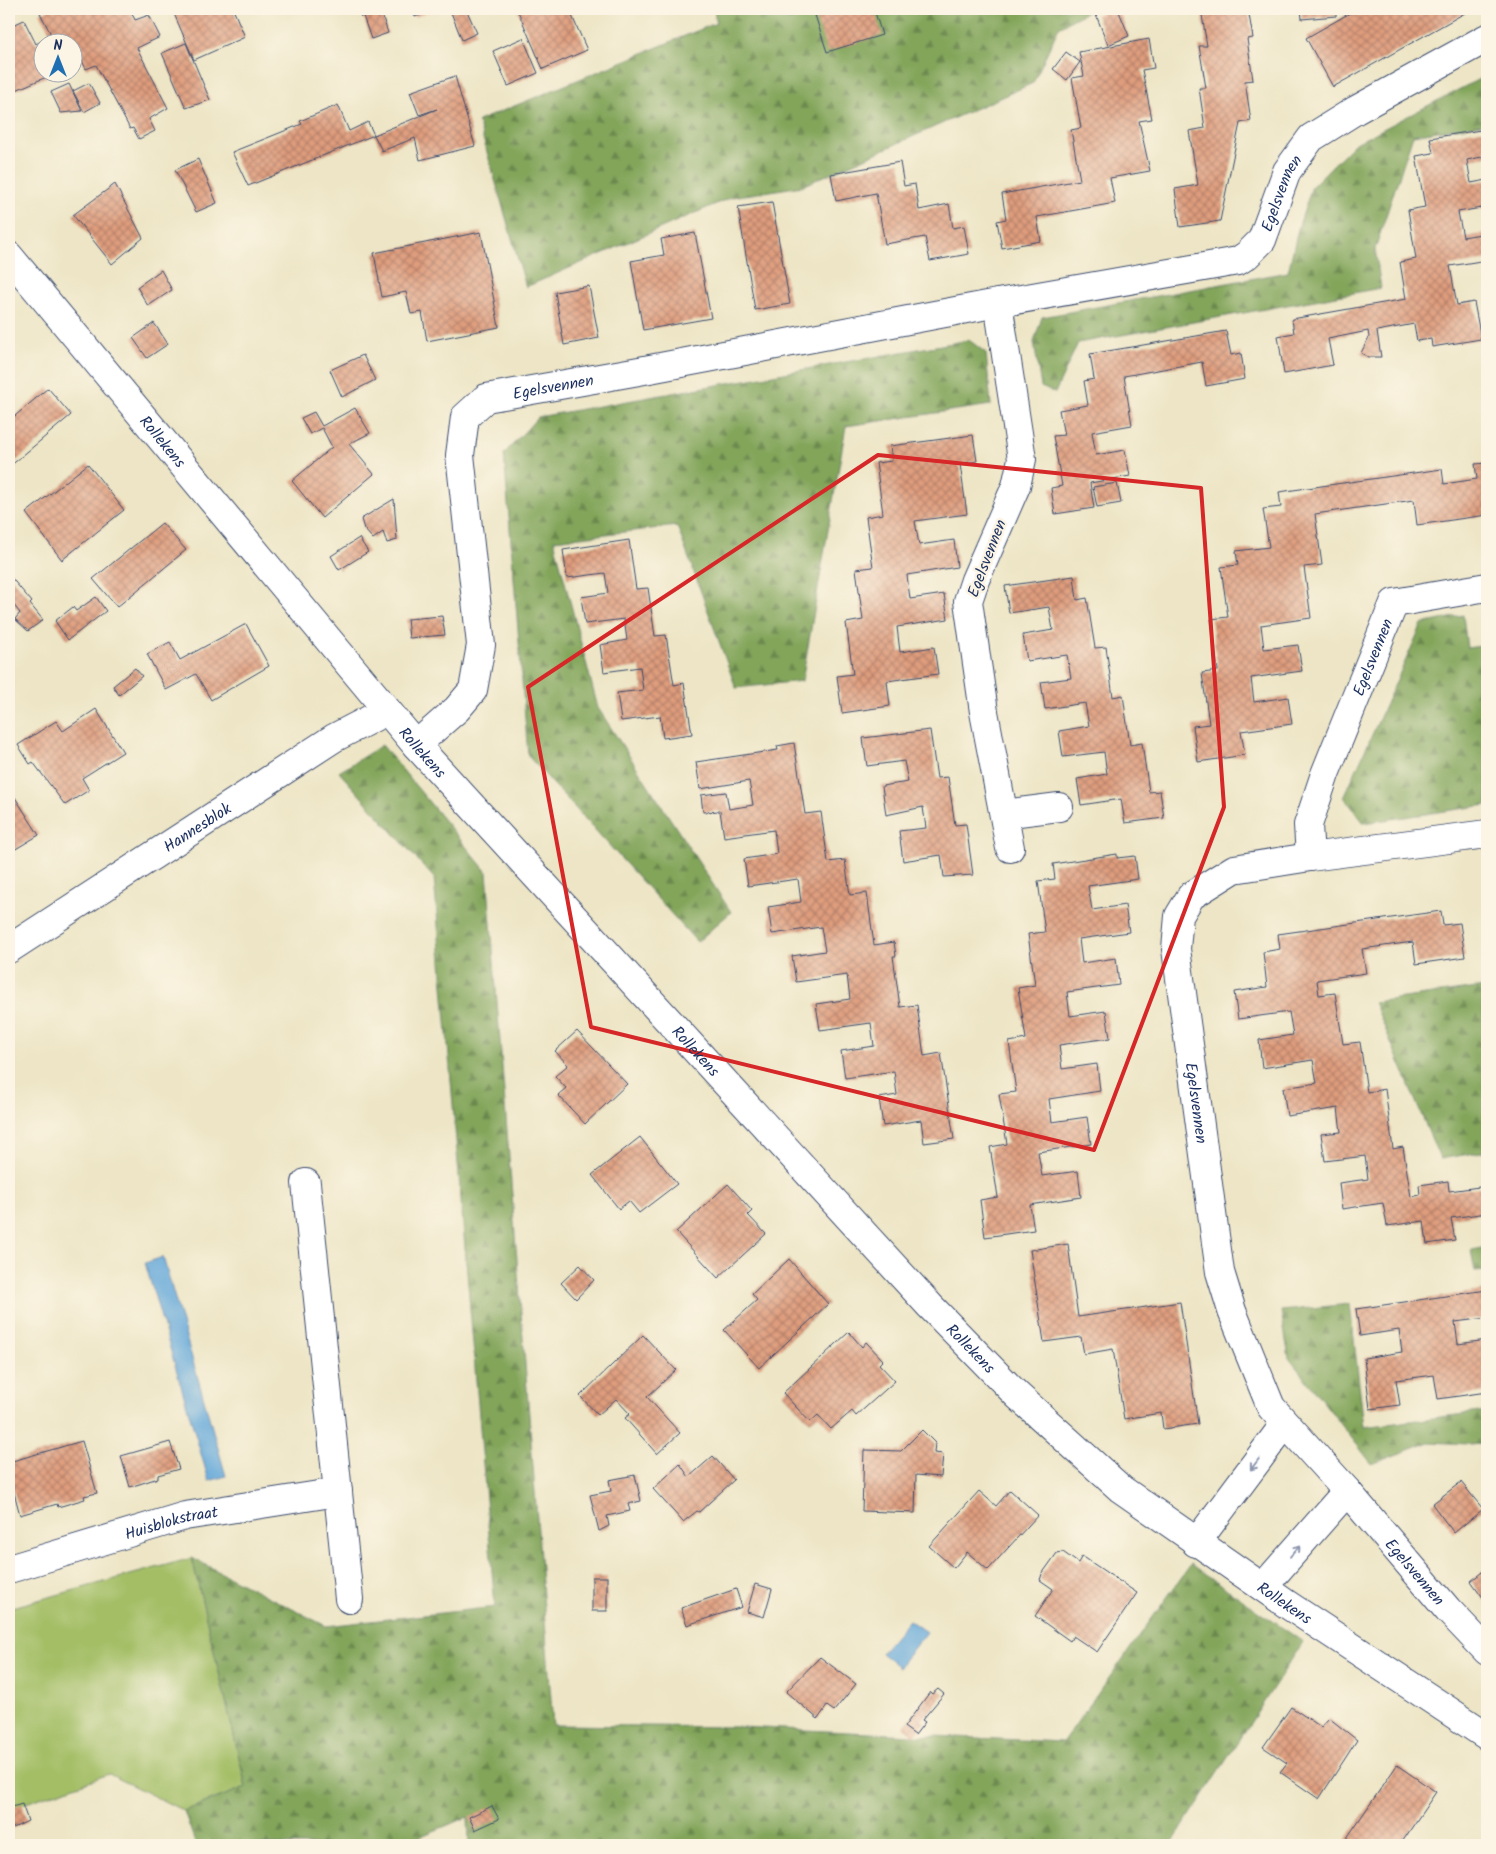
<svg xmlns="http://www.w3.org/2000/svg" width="1496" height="1854" font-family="Kalam,sans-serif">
<defs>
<pattern id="forest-firs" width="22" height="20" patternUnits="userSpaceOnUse" patternTransform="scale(1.25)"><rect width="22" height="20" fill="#82a55a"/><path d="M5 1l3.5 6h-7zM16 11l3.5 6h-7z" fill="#6a874e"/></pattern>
<pattern id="building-cross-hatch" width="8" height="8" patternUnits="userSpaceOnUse" patternTransform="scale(1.25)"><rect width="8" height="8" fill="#df9d7d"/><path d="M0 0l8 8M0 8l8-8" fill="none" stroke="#b4806a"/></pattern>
</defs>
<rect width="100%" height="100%" fill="#fcf5e5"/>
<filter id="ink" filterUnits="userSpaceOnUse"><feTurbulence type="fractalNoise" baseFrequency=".02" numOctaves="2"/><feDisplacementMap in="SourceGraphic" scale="10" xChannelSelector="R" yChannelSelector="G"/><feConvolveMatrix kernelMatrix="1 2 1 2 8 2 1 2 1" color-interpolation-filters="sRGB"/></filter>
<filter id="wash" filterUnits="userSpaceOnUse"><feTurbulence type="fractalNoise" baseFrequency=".0096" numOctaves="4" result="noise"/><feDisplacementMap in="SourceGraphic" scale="20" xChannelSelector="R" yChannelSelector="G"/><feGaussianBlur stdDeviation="1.12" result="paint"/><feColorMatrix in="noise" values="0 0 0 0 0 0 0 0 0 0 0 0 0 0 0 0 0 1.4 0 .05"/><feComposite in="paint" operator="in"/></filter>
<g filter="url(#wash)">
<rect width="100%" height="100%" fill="#ede5c5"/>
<polygon fill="#a3be65" stroke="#5f7662" points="192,1558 246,1787 184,1811 109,1774 9,1809 9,1608"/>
<g fill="url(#forest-firs)" stroke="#4e6a5c">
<polygon points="714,9 1092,9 1059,27 1033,83 802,186 732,197 526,287 478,121 716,23"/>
<polygon points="1487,75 1487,123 1413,135 1375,249 1381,288 1078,343 1055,393 1041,387 1034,342 1042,317 1288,272 1298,229 1312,186 1354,144"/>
<polygon points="969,340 986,353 991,405 846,426 802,681 736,688 677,526 554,540 598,708 731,912 697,942 528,756 504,454 538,417"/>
<polygon points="1463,615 1467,648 1487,645 1487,805 1364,823 1344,797 1422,624"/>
<polygon points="382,745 487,872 553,1725 741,1727 1063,1742 1191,1564 1303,1642 1171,1845 469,1845 468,1817 399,1845 196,1845 184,1811 246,1787 192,1558 326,1626 495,1607 434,878 339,772"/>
<polygon points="1487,983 1487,1151 1440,1159 1374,1002 1484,987"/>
<polygon points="1487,1247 1487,1271 1475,1272 1471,1250"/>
<polygon points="1350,1304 1364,1427 1487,1411 1487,1445 1429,1442 1372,1464 1289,1358 1281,1311"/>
</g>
<g fill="#64a8d9" stroke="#406c9c">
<polygon points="163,1257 226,1476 209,1481 145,1263"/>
<polygon points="909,1620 926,1632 899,1667 881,1653"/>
</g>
<g id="blocks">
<g fill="url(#building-cross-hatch)">
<polygon points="50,9 130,9 135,20 149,15 160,37 137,48 168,108 149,119 155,131 139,139 133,128 130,129 96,65 86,69 76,48 72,50 72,42 55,42 40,13"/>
<polygon points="172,9 233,9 245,37 194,60"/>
<polygon points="358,9 380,9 388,33 371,39 363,16 361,17"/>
<polygon points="412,9 436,9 415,17"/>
<polygon points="453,9 466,9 477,33 462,40 450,10"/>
<polygon points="517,9 569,9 587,50 543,69"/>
<polygon points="813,9 874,9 882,35 827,52"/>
<polygon points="1110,9 1118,9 1129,36 1108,45 1096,15"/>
<polygon points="1201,9 1248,9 1253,38 1247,39 1253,80 1245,81 1251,121 1240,123 1220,221 1180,227 1175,189 1198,185 1189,131 1205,128 1199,88 1206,88 1199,46 1207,46"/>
<polygon points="1301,9 1336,9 1336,16 1302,19"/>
<polygon points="1357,9 1472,9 1333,87 1306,38"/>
<polygon points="24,20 36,44 50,36 53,42 42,42 42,72 49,72 51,75 9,93 9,27"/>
<polygon points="523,38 538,73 508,86 493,51"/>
<polygon points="1149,39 1154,68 1142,70 1152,119 1139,121 1150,171 1110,178 1115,203 1037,217 1041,241 1002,248 997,221 1006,219 1002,194 1080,180 1071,130 1081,128 1072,78 1084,76 1079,52"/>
<polygon points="186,43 210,100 186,108 162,53"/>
<polygon points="1066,52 1080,62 1067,80 1053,69"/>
<polygon points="455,76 475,146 420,160 415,138 382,151 374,135 437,109 419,115 410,92"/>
<polygon points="89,83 100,103 84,112 73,91"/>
<polygon points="69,84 82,111 61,113 51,92"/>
<polygon points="338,105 349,131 368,122 374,135 248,186 232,152 302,124 300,121"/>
<polygon points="1487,129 1487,156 1467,160 1471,183 1487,180 1487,207 1458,212 1463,237 1487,233 1487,260 1450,266 1457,305 1474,302 1481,339 1432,347 1431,339 1417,341 1414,324 1377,331 1381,357 1368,357 1361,353 1369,337 1368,331 1328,339 1333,365 1284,374 1278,336 1294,333 1292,319 1406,299 1400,262 1416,259 1408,210 1425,207 1416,156 1433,153 1430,138"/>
<polygon points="198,159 217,203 196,212 175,170"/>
<polygon points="900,162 904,186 915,184 919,210 949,204 953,228 964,226 969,254 930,261 925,237 885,244 876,193 836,201 831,174"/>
<polygon points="115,184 143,238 112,264 73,215"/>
<polygon points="772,202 790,304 755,310 738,207"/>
<polygon points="481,232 499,327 427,341 422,312 411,314 406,292 382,297 374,253"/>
<polygon points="695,233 711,318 643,330 631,261 664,255 661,239"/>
<polygon points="161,270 172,290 148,306 137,287"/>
<polygon points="589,286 599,338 564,345 555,292"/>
<polygon points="154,323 168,344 147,358 133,338"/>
<polygon points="1226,331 1231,355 1241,353 1245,379 1206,386 1202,362 1124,376 1132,425 1092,432 1096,455 1125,450 1130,476 1090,483 1094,508 1055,514 1051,488 1062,486 1053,436 1064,435 1059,410 1088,405 1084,381 1094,379 1090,354"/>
<polygon points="363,355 375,380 342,397 330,370"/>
<polygon points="48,388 71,415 9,467 9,421"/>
<polygon points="355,408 370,433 349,444 374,474 322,518 292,481 332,447 322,428 310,434 301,418 314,412 322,426"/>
<polygon points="973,435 977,461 960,464 967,514 915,521 919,545 954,540 957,567 907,575 910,599 944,594 948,619 897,627 900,652 934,647 938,674 887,681 890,706 842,713 837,676 853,674 846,623 863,620 856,569 873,567 866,517 883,514 876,463 892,461 890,446"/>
<polygon points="1487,463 1487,515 1417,525 1414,500 1315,514 1322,565 1304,567 1311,618 1261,625 1264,649 1298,645 1302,671 1251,678 1254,702 1288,697 1292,724 1241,731 1245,755 1198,762 1193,726 1209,724 1202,673 1218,671 1211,619 1228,617 1221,567 1238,565 1236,551 1269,547 1263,509 1281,507 1279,492 1442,469 1444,484 1477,479 1475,464"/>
<polygon points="88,464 124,510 62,560 26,513"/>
<polygon points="1117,483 1121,503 1097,507 1093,487"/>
<polygon points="394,499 397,540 387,543 383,532 373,539 364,529 361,519"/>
<polygon points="162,523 186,550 117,607 93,579"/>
<polygon points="359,538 368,552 339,570 331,556"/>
<polygon points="629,540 636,589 648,588 655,636 666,635 674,685 684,683 692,734 663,738 660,716 621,721 617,693 643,690 640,667 604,672 600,645 627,640 624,619 585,624 581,597 608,593 605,573 567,578 563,550"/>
<polygon points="9,575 32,602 30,604 43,620 28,631 15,619 20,613 9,599"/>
<polygon points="1074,576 1077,600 1087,598 1095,648 1106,647 1113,697 1123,695 1130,745 1142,743 1149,792 1160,791 1164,818 1125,823 1121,799 1081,805 1077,779 1107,774 1104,752 1063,757 1059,731 1089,726 1085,703 1045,709 1041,682 1071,678 1067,655 1027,661 1023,635 1053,630 1049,607 1009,613 1005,586"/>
<polygon points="96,597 106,611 68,640 55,621 73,607 76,611"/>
<polygon points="442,616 445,635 409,638 407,619"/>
<polygon points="246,624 269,666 211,700 196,674 166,690 147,654 170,642 180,660"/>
<polygon points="135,668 142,676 119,695 113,686"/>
<polygon points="96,709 123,752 82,778 89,790 65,805 33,762 30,764 18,745 56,721 63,731"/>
<polygon points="930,730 937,778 948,777 955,825 966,824 973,875 944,877 941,855 903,861 899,831 926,828 923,807 886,815 882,786 908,782 904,761 867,766 863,738"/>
<polygon points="794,743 805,814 821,812 828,862 845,860 850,895 867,893 874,945 894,942 896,956 893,956 900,1007 917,1005 924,1056 941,1053 954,1139 924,1143 921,1120 883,1126 879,1098 897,1095 894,1071 845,1078 841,1051 874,1046 871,1023 820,1030 816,1004 850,999 847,975 796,982 792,956 825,951 821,927 772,934 768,907 801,902 798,879 748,886 744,859 777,854 774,830 724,837 720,811 703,812 701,795 726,792 729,809 753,805 749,781 700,789 696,762 778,750 777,746"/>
<polygon points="9,788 39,835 14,850 9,843"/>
<polygon points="1117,854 1117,858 1135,856 1138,879 1088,886 1092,910 1125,905 1129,932 1079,939 1082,963 1116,958 1119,985 1067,992 1070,1016 1106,1011 1110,1038 1059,1045 1062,1069 1097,1064 1100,1091 1049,1099 1052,1122 1087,1117 1091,1144 1038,1152 1042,1176 1078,1171 1081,1197 1030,1205 1034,1230 985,1237 980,1200 998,1197 990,1147 1007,1144 999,1094 1016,1092 1009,1042 1026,1039 1018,988 1035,985 1028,934 1045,932 1038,881 1055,879 1053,864"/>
<polygon points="1441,911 1443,925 1460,923 1465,957 1416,964 1413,942 1362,949 1366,973 1317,980 1319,995 1335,993 1343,1044 1360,1042 1367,1092 1385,1089 1393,1149 1403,1147 1411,1197 1420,1195 1419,1185 1448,1181 1449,1191 1487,1186 1487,1213 1451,1218 1455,1240 1427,1244 1424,1221 1387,1226 1383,1203 1342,1209 1339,1183 1368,1179 1365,1156 1325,1161 1321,1134 1341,1132 1338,1108 1287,1116 1283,1088 1317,1083 1313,1060 1262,1068 1259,1040 1293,1035 1289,1012 1238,1019 1234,992 1267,987 1263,952 1280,949 1278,934"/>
<polygon points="577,1031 627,1084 585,1124 558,1095 566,1088 555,1076 568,1065 555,1051"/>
<polygon points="640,1137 677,1184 639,1213 629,1201 619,1209 592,1175"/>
<polygon points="728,1184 752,1211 748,1215 766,1234 718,1278 676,1232"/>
<polygon points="1068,1244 1078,1317 1180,1302 1198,1424 1163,1429 1161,1413 1124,1419 1113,1349 1084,1354 1081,1337 1044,1342 1030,1250"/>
<polygon points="789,1259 828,1304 759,1368 724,1330 757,1300 752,1294"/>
<polygon points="580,1265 594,1280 576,1299 561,1283"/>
<polygon points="1487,1290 1487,1318 1455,1322 1458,1344 1487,1340 1487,1392 1438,1399 1434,1375 1396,1380 1400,1405 1370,1409 1364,1358 1402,1352 1399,1330 1360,1336 1356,1309"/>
<polygon points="849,1332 862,1347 866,1342 883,1360 879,1364 895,1381 856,1416 852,1411 831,1429 818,1415 810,1422 783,1393"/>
<polygon points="643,1335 676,1370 647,1397 680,1433 657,1454 625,1418 630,1414 616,1399 598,1415 580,1396"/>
<polygon points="922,1430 935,1443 934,1453 943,1454 941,1477 916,1475 915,1513 862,1511 864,1450 901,1451"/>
<polygon points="82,1441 97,1493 84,1496 85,1499 58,1507 57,1504 20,1515 12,1485 9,1486 9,1462"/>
<polygon points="170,1442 179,1469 158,1475 158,1478 130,1487 121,1456"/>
<polygon points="713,1456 734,1480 699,1512 697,1511 683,1522 653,1489 680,1464 689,1477"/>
<polygon points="635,1475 641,1501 628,1504 630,1511 607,1516 609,1526 599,1531 590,1495 611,1491 609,1480"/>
<polygon points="1461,1482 1483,1509 1454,1533 1432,1504"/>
<polygon points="1010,1490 1038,1515 988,1570 967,1552 954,1568 929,1546 979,1491 996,1506"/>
<polygon points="1063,1552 1078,1563 1082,1556 1137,1593 1097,1652 1073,1636 1070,1641 1035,1616 1053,1589 1040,1580 1042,1574 1057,1553"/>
<polygon points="1487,1568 1487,1603 1471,1581"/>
<rect x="592" y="1577" width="15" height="34"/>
<polygon points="755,1584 772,1589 764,1617 747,1612"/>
<polygon points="736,1589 742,1607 687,1625 681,1608"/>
<polygon points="820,1657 856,1684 834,1711 827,1706 818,1719 786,1692"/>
<polygon points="938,1689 944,1694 922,1720 925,1722 915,1735 904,1727 930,1692 932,1694"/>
<polygon points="1291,1707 1321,1727 1329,1718 1357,1740 1319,1799 1280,1772 1287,1763 1263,1747"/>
<polygon points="1397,1765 1436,1792 1400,1845 1377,1845 1374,1843 1373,1845 1342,1845"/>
<polygon points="22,1804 28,1821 9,1830 9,1808"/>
<polygon points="492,1806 499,1819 475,1830 469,1817"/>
</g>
</g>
</g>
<g filter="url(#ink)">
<use href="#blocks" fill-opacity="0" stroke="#3a4a6d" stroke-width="1"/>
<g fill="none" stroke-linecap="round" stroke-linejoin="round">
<g stroke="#3a4a6d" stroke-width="30">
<g id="street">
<path id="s1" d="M9,256l407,489 514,561 87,89 104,94 167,116 199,131"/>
<polyline points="998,303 1022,459 1016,486 975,580 968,601 984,712 1010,848"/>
<path id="s2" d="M416,745l41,-36 16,-19 8,-45 -21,-190 5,-38 21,-19 153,-27 359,-68 240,-42 9,-6 15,-15 25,-69 24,-33 45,-28 131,-72"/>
<polyline points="1004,814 1059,807"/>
<path id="s3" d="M1487,834l-177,23 -76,12 -43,27 -12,20 -3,33 44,323 12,39 39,96 76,84 101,119 39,41"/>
<path id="s4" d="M1310,857l-2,-32 17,-51 69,-171 93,-16"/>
<path id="s5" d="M9,949l325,-211 52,-27"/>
<polyline points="306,1183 349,1599"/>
<polyline points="1196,1543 1284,1425"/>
<path id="s6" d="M9,1569l176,-53 153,-24"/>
<polyline points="1263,1587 1347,1491"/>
</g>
</g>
<use href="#street" stroke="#fff" stroke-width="28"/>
</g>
<defs><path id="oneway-shaft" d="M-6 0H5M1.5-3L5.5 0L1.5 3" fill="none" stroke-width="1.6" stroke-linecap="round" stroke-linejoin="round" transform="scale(1.25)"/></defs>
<g stroke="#8d97ae">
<use href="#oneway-shaft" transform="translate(1255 1464) rotate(127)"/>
<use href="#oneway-shaft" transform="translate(1295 1551) rotate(-49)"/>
</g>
</g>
<path fill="none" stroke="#d62828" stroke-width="4" stroke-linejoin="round" d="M878,455l323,33 23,319 -130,343 -503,-123 -63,-340z"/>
<g text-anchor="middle" stroke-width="5" stroke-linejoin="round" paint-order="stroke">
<g font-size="16" fill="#1b2f5e" stroke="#fcf5e5">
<text dy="6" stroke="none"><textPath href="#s2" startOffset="1230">Egelsvennen</textPath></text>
<text dy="6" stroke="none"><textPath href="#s2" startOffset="451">Egelsvennen</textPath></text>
<text dy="6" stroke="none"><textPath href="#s1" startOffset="241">Rollekens</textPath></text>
<text transform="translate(986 558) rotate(-69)" y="6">Egelsvennen</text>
<text dy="6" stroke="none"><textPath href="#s4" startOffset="212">Egelsvennen</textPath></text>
<text dy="6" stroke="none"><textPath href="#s1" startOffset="646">Rollekens</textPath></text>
<text dy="6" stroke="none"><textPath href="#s5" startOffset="224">Hannesblok</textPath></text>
<text dy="6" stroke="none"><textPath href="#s1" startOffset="1051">Rollekens</textPath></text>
<text dy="6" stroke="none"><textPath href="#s3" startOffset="518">Egelsvennen</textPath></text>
<text dy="6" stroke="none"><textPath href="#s1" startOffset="1456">Rollekens</textPath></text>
<text dy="6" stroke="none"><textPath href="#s6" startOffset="169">Huisblokstraat</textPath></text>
<text dy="6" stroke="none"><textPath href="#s3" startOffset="1052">Egelsvennen</textPath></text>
<text dy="6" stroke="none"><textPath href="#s1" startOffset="1861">Rollekens</textPath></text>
</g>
</g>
<rect width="1496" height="1854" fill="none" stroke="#fcf5e5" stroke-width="30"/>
<g transform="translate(58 58)"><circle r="24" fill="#fcf5e5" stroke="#a2a6af"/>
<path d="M0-4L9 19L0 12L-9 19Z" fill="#1f6fb2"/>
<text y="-8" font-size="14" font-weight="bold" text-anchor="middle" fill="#1b2f5e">N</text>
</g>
</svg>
